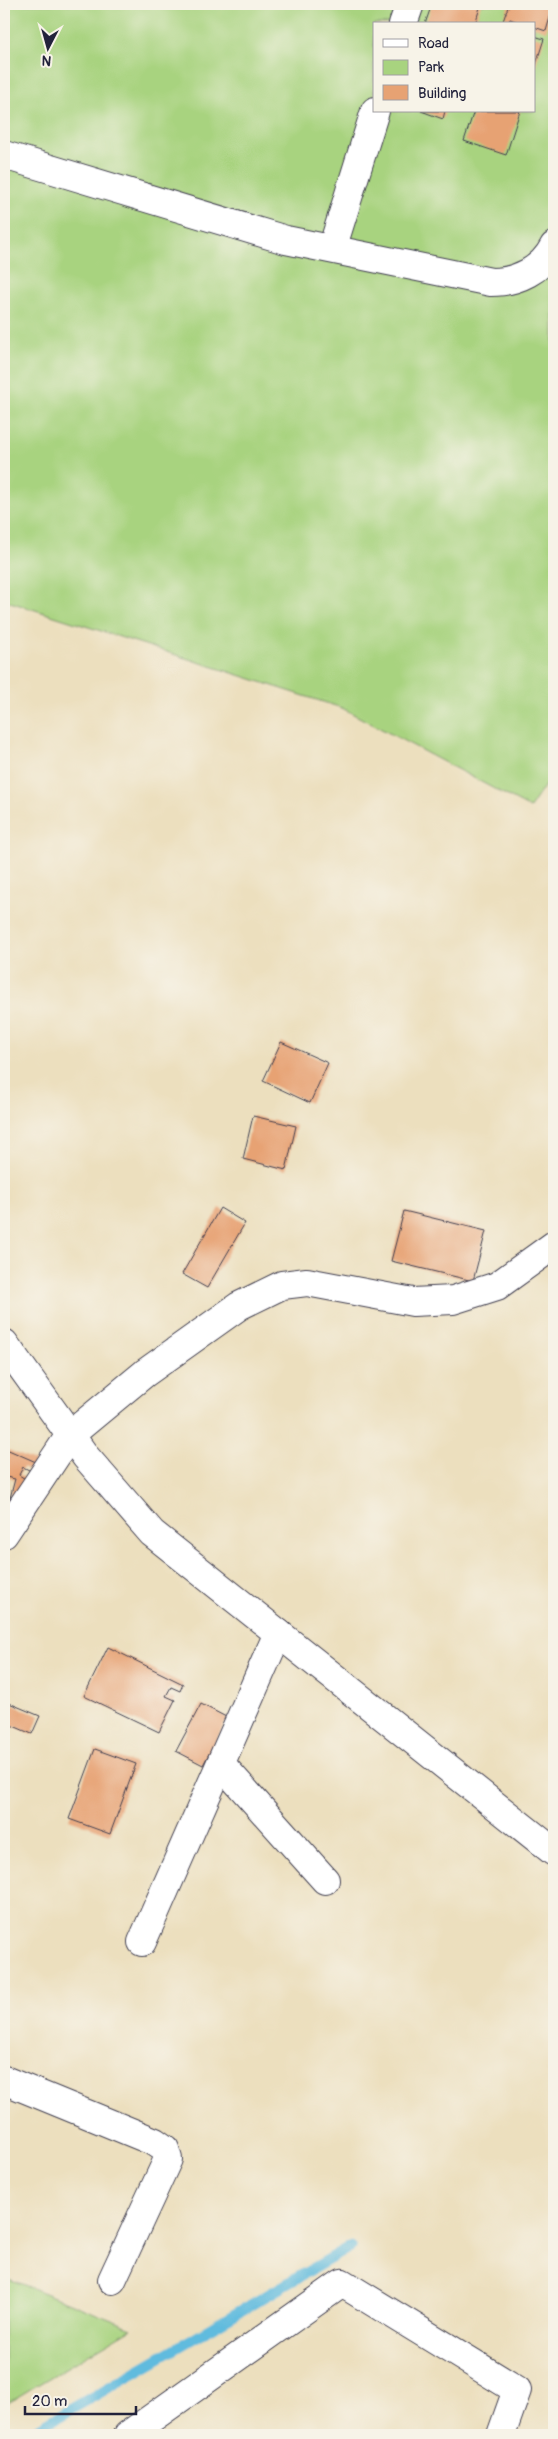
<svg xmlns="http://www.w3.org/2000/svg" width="558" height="2439" font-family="Pangolin,sans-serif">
<rect width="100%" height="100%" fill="#f7f3e8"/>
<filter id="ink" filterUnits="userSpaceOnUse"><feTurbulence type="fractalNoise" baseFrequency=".02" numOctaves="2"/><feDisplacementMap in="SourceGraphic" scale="10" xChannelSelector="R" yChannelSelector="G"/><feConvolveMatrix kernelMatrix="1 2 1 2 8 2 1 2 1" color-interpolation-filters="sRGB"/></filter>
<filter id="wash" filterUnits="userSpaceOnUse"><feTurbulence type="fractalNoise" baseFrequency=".0096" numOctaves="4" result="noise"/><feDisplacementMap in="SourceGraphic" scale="20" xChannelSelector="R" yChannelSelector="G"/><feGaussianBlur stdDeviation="1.12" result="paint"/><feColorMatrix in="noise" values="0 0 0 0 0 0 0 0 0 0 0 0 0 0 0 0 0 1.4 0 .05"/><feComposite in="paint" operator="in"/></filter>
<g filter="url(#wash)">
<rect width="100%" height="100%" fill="#ecdfbe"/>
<g fill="#a8d37f" stroke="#657a5d" fill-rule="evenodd">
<path d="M4,4h550v768l-24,36 -188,-100 -338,-108zM374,24h160v87h-160z"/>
<polygon points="4,2277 132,2328 4,2405"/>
</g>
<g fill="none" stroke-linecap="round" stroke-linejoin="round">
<polyline stroke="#60bbde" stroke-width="11" points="27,2435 350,2247"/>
</g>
<g id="blocks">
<g fill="#e7a273">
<polygon points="432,4 481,4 475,24 425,24"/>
<polygon points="509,4 554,4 546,31 534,27 534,24 523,24 510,19 508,24 502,24"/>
<polygon points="534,36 544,39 535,67 534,66"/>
<polygon points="421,111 445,111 443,119"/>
<polygon points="474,111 520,111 506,155 464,141"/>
<polygon points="281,1042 328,1063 310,1103 263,1081"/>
<polygon points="253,1116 296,1126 286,1170 243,1159"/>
<polygon points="220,1208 245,1223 207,1288 182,1274"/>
<polygon points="404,1211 486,1231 473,1281 391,1261"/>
<polygon points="4,1448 36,1462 31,1471 23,1467 19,1475 27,1480 14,1508 4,1503 4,1496 10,1498 15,1479 6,1477 4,1484"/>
<polygon points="108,1647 183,1684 180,1691 171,1687 166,1696 175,1700 159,1732 84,1696"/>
<polygon points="9,1703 40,1716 32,1734 4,1722 4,1716"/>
<polygon points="201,1704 228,1718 203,1765 176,1751"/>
<polygon points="95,1749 136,1764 110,1834 69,1819"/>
</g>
</g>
</g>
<g filter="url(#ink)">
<use href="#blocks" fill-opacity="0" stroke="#403e4f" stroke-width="1"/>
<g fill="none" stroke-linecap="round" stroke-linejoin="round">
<g stroke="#403e4f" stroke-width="30">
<g id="minor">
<polyline points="403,24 410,4"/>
<path d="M4,155l282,85 205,42c26,0 51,-12 63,-36"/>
<polyline points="332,249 375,111"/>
<polyline points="4,1343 86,1457 152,1533 554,1852"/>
<polyline points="4,1534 70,1435 145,1373 239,1306 282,1285 307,1282 413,1302 453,1300 497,1286 554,1245"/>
<polyline points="221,1764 325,1880"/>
<polyline points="142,1942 278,1633"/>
<polyline points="4,2080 155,2142 165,2149 168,2159 112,2280"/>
<polyline points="128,2435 342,2283 517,2390 501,2435"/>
</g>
</g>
<use href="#minor" stroke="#fff" stroke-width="28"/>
</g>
</g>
<rect width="558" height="2439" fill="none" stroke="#f7f3e8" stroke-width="20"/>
<rect x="373" y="22" width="162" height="90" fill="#f7f3e8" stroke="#a29fa3"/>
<rect x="383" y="39" width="25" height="8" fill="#ffffff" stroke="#a29fa3"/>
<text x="418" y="48" font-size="15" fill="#22223b">Road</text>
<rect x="383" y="60" width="25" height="15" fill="#a8d37f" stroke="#a29fa3"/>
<text x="418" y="72" font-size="15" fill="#22223b">Park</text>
<rect x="383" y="85" width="25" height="15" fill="#e7a273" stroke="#a29fa3"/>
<text x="418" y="98" font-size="15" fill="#22223b">Building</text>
<g transform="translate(48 48) rotate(186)" stroke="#f7f3e8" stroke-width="4" paint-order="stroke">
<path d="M0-4L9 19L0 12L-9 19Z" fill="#22223b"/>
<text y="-8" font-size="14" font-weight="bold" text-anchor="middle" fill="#22223b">N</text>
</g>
<path d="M25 2406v8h111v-8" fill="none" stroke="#22223b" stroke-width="2.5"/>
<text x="32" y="2406" font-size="15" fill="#22223b" stroke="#f7f3e8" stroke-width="4" paint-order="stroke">20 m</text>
</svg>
